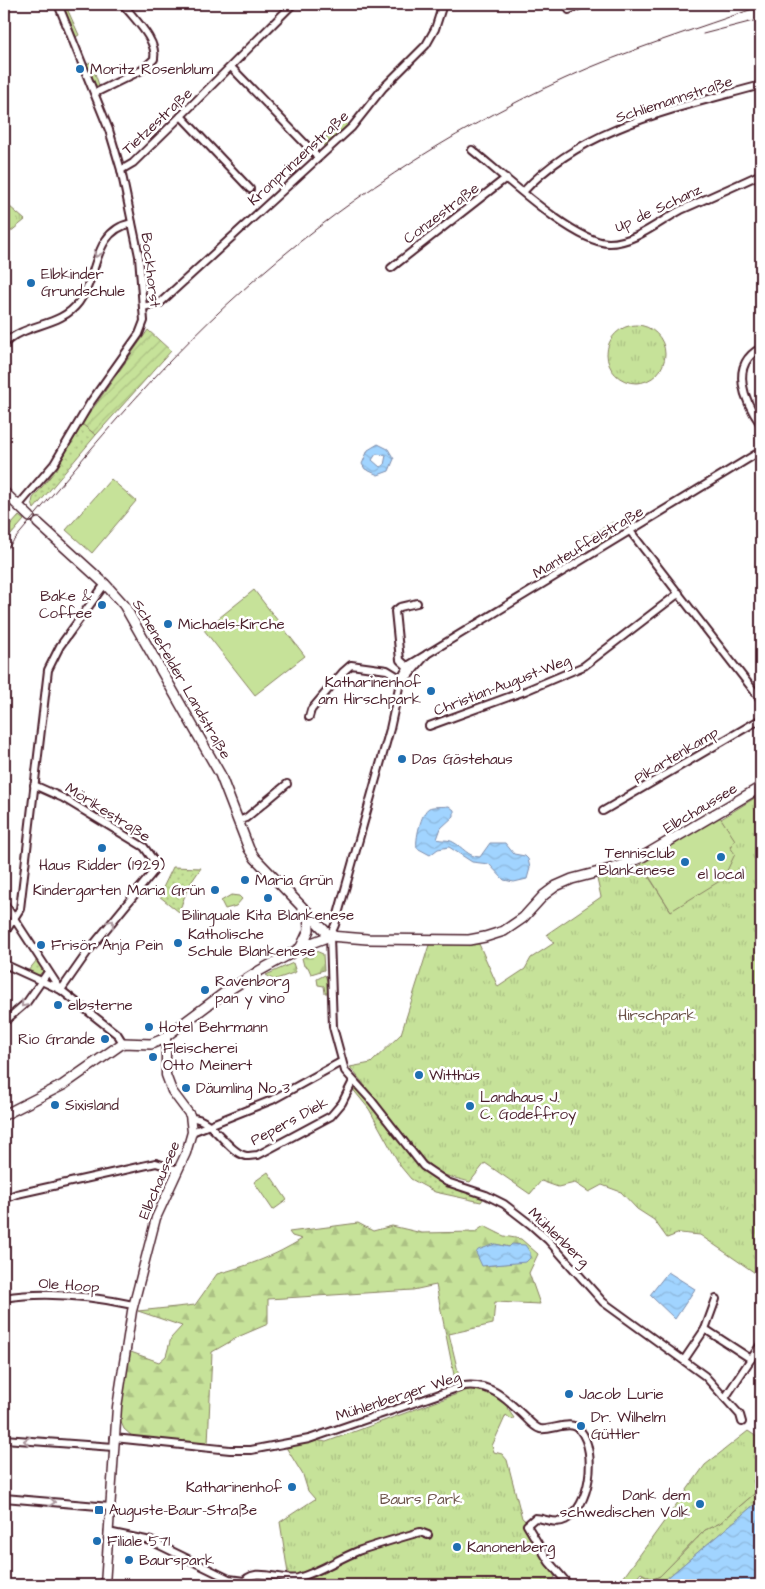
<svg xmlns="http://www.w3.org/2000/svg" width="765" height="1589" font-family="'Architects Daughter',sans-serif">
<defs>
<pattern id="grass-dots" width="8" height="8" patternUnits="userSpaceOnUse" patternTransform="scale(1.25)"><rect width="8" height="8" fill="#c6e299"/><path d="M2 2h.1M6 6h.1" fill="none" stroke="#acc184" stroke-width="1.8" stroke-linecap="round"/></pattern>
<pattern id="forest-firs" width="22" height="20" patternUnits="userSpaceOnUse" patternTransform="scale(1.25)"><rect width="22" height="20" fill="#c6e299"/><path d="M5 1l3.5 6h-7zM16 11l3.5 6h-7z" fill="#acc184"/></pattern>
<pattern id="park-tufts" width="24" height="20" patternUnits="userSpaceOnUse" patternTransform="scale(1.25)"><rect width="24" height="20" fill="#c6e299"/><path d="M3 7l-1-3M5 7V3M7 7l1-3M15 17l-1-3M17 17v-4M19 17l1-3" fill="none" stroke="#acc184"/></pattern>
<pattern id="garden-furrows" width="10" height="10" patternUnits="userSpaceOnUse" patternTransform="scale(1.25)"><rect width="10" height="10" fill="#c6e299"/><path d="M-1 1l2-2M0 10L10 0M9 11l2-2" fill="none" stroke="#acc184"/></pattern>
<pattern id="water-waves" width="16" height="10" patternUnits="userSpaceOnUse" patternTransform="scale(1.25)"><rect width="16" height="10" fill="#a1d4ff"/><path d="M0 5q4-4 8 0t8 0" fill="none" stroke="#8cb6db"/></pattern>
</defs>
<rect width="100%" height="100%" fill="#fff"/>
<filter id="ink" filterUnits="userSpaceOnUse"><feTurbulence type="fractalNoise" baseFrequency=".02" numOctaves="2"/><feDisplacementMap in="SourceGraphic" scale="10" xChannelSelector="R" yChannelSelector="G"/><feConvolveMatrix kernelMatrix="1 2 1 2 8 2 1 2 1" color-interpolation-filters="sRGB"/></filter>
<g filter="url(#ink)">
<g fill="url(#grass-dots)" stroke="#888062">
<polygon points="60,4 65,4 79,35 74,38"/>
<polygon points="91,62 99,85 100,87 94,84 85,65"/>
<polygon points="343,120 348,125 343,133 341,132 325,148 321,142"/>
<polygon points="82,424 96,435 34,509 32,503 33,498 58,467"/>
<polygon points="19,516 24,520 4,543 4,533"/>
<polygon points="613,522 612,534 601,544 589,536"/>
<polygon points="173,867 201,868 188,887 179,912 159,896"/>
<polygon points="37,960 44,970 37,977 27,972"/>
<polygon points="353,1081 434,1174 486,1195 481,1202 435,1192 411,1179 401,1167 369,1109 351,1087"/>
<polygon points="761,1488 761,1499 659,1585 639,1585 636,1581 643,1574 648,1578 660,1576 705,1530 720,1523"/>
</g>
<g fill="url(#forest-firs)" stroke="#888062" fill-rule="evenodd">
<polygon points="316,951 323,954 324,970 311,974 308,967 304,966 302,958"/>
<polygon points="293,963 296,972 274,980 266,975"/>
<polygon points="325,975 328,983 328,993 325,993 324,986 318,985 317,979"/>
<path d="M358,1223l15,8 19,-5 30,7 53,-1 9,-6 20,10 17,3 17,15 -9,19 11,31 -45,-2 -2,22 -44,10 12,50 -5,1 -20,-100 -23,5 -145,9v25l-28,12 -28,16 -4,92 -75,-7 -9,-8 -4,-9 8,-69 31,11 7,-6 5,-18 11,-12 -44,-15 57,-6 22,-31c33,-9 56,-17 85,-35l-10,-3 -3,-4zM495,1244l15,3 6,-3 12,5 2,7 -10,6 -35,4z"/>
</g>
<g fill="url(#park-tufts)" stroke="#888062">
<polygon points="9,206 25,220 4,237 4,211"/>
<circle cx="636" cy="354" r="29"/>
<polygon points="761,794 761,1277 700,1235 680,1233 667,1238 654,1220 637,1209 621,1192 602,1185 589,1192 575,1183 558,1187 541,1181 530,1194 485,1163 470,1182 440,1174 423,1159 350,1067 371,1063 401,1034 429,945 479,944 498,987 525,969 531,958 554,943 547,934 601,897 597,879 641,865 671,911 734,840 721,819"/>
<polygon points="231,895 239,896 242,899 236,906 225,909 221,901"/>
<polygon points="479,1386 510,1403 507,1408 514,1418 511,1419 506,1415 492,1446 494,1452 502,1454 507,1460 522,1518 528,1523 527,1528 555,1577 549,1585 287,1585 289,1580 280,1522 315,1499 308,1491 303,1475 284,1444 309,1439 326,1442"/>
<polygon points="748,1431 757,1437 760,1444 758,1450 761,1454 761,1488 720,1523 705,1530 660,1576 653,1579 641,1573 630,1585 618,1585 705,1465"/>
</g>
<polygon fill="url(#garden-furrows)" stroke="#888062" points="148,330 171,351 96,435 82,424"/>
<g fill="#c6e299" stroke="#888062">
<polygon points="111,479 136,501 92,553 66,530"/>
<polygon points="254,590 305,656 255,695 204,630"/>
<polygon points="718,814 735,840 730,847 735,854 723,879 671,911 638,859"/>
<polygon points="268,1172 287,1200 273,1210 254,1182"/>
</g>
<g fill="url(#water-waves)" stroke="#7e8caa" fill-rule="evenodd">
<path d="M378,444l10,5 6,10 -5,12 -11,4 -13,-6 -3,-5 6,-14zM376,454l10,1 -2,10 -4,2 -8,-7z"/>
<path d="M449,806l5,4v6l-13,12 -4,11c5,2 11,0 16,3 10,5 15,15 27,15l10,-14h15l9,11 11,2 3,3 2,9 -3,11 -13,3 -10,-2 -15,-16 -17,-2 -23,-15 -11,2 -8,6 -13,-7c-2,-7 4,-36 12,-40 4,-2 14,-1 20,-2z"/>
<polygon points="495,1244 509,1247 512,1244 525,1245 530,1252 530,1258 526,1262 482,1266 476,1253 478,1250"/>
<polygon points="668,1272 695,1289 675,1319 650,1295"/>
<polygon points="761,1499 761,1585 659,1585 755,1504"/>
</g>
<g fill="none" stroke-linecap="round" stroke-linejoin="round">
<g stroke="#4a1f2b" stroke-width="10">
<g id="minor">
<polyline points="569,10 583,4"/>
<polyline points="231,67 318,157"/>
<path d="M95,93l47,-23 12,-11c4,-19 -21,-41 -31,-55"/>
<polyline points="181,116 250,189"/>
<path d="M472,150c29,23 102,93 137,93 26,0 51,-22 72,-33 27,-12 54,-24 80,-36"/>
<polyline points="121,170 133,163 181,116 293,4"/>
<path d="M523,192c60,-66 156,-84 238,-107"/>
<polyline points="391,268 506,178"/>
<polyline points="143,307 160,303 352,127 383,88 426,45 435,29 443,4"/>
<path d="M4,344c22,-22 56,-16 75,-42 20,-26 13,-71 53,-79"/>
<path d="M761,348c-33,17 -16,54 0,77"/>
<polyline points="18,506 54,464 90,403 139,334 144,321 139,256 121,170 109,130 58,4"/>
<polyline points="630,531 761,700"/>
<polyline points="412,671 400,660 395,611 400,607 417,603"/>
<polyline points="403,682 427,654"/>
<polyline points="309,717 311,710 343,672 351,665 387,670 405,681"/>
<polyline points="429,726 525,691 584,666 679,593"/>
<polyline points="34,785 63,798 144,847 154,861 154,871 89,950 61,990"/>
<polyline points="603,811 761,719"/>
<polyline points="238,821 246,818 287,784"/>
<polyline points="4,903 60,989"/>
<polyline points="4,934 20,909 48,670 60,646 105,584"/>
<polyline points="4,964 61,990 118,1035 123,1043"/>
<polyline points="4,1022 27,1002 48,972"/>
<path d="M191,1118c20,-2 36,34 55,38 4,0 9,-1 12,-1l73,-39 11,-13 11,-22"/>
<polyline points="192,1132 272,1100 341,1062"/>
<polyline points="4,1199 17,1194 156,1163 178,1170"/>
<path d="M4,1298c43,-7 87,-2 129,7"/>
<polyline points="705,1329 751,1359"/>
<polyline points="684,1360 705,1329 716,1299"/>
<polyline points="725,1398 761,1344"/>
<polyline points="742,1422 740,1415 705,1376 603,1302 548,1240 530,1224 504,1204 486,1195 447,1182 423,1166 372,1101 345,1071 333,1027 330,936 335,925 390,729 401,678 409,665 761,451"/>
<path d="M114,1438l116,12h21l58,-11 154,-53c28,-4 44,14 62,31 4,4 9,10 15,12 12,2 31,-10 40,1 18,22 10,78 -15,90 -9,5 -21,-2 -30,-2l-8,7 22,37 20,23"/>
<polyline points="4,1439 114,1447"/>
<polyline points="4,1498 110,1507"/>
<polyline points="108,1532 151,1541 229,1579 244,1581"/>
<path d="M242,1585c10,-21 39,-3 56,-7 21,-6 40,-19 60,-27 20,-7 41,-13 62,-19l8,3"/>
</g>
</g>
<g stroke="#4a1f2b" stroke-width="11">
<polyline id="tertiary" points="105,1585 117,1407 132,1311 156,1218 186,1153 192,1132 190,1115 172,1091 166,1075 166,1037"/>
</g>
<g stroke="#4a1f2b" stroke-width="12">
<g id="secondary">
<polyline points="4,492 30,517"/>
<polyline points="38,523 105,584 124,605 220,774 249,849 255,858 330,936"/>
<polyline points="301,947 309,930 308,912"/>
<polyline points="4,1115 63,1085 123,1043 151,1044 161,1040 224,993 259,971 306,945 330,936 367,939 469,940 485,937 504,931 523,918 544,895 556,886 572,879 618,867 642,857 761,787"/>
</g>
</g>
<use href="#minor" stroke="#fff" stroke-width="6"/>
<use href="#tertiary" stroke="#fff" stroke-width="8"/>
<use href="#secondary" stroke="#fff" stroke-width="9"/>
<g stroke="#4a1f2b" stroke-width="1">
<polyline points="703,34 761,19"/>
<path d="M4,552c76,-89 150,-183 238,-261 95,-86 205,-158 322,-212 63,-29 132,-50 197,-73"/>
</g>
</g>
<defs><path id="oneway-chevron" d="M-2-3.5L2.5 0L-2 3.5" fill="none" stroke-width="1.6" stroke-linecap="round" stroke-linejoin="round" transform="scale(1.25)"/></defs>
<g stroke="#ae9aa0">
<use href="#oneway-chevron" transform="translate(97 254) rotate(113)"/>
<use href="#oneway-chevron" transform="translate(111 923) rotate(-50)"/>
<use href="#oneway-chevron" transform="translate(24 1004) rotate(132)"/>
<use href="#oneway-chevron" transform="translate(27 1441) rotate(-174)"/>
<use href="#oneway-chevron" transform="translate(52 1502) rotate(5)"/>
</g>
</g>
<g fill="#1f6fb2" stroke="#fff" stroke-width="2">
<circle cx="80" cy="69" r="5"/>
<circle cx="31" cy="283" r="5"/>
<circle cx="102" cy="605" r="5"/>
<circle cx="168" cy="624" r="5"/>
<circle cx="431" cy="691" r="5"/>
<circle cx="402" cy="759" r="5"/>
<circle cx="102" cy="848" r="5"/>
<circle cx="721" cy="857" r="5"/>
<circle cx="685" cy="862" r="5"/>
<circle cx="245" cy="880" r="5"/>
<circle cx="215" cy="890" r="5"/>
<circle cx="268" cy="898" r="5"/>
<circle cx="178" cy="943" r="5"/>
<circle cx="41" cy="945" r="5"/>
<circle cx="205" cy="990" r="5"/>
<circle cx="58" cy="1005" r="5"/>
<circle cx="149" cy="1027" r="5"/>
<circle cx="105" cy="1039" r="5"/>
<circle cx="153" cy="1057" r="5"/>
<circle cx="419" cy="1075" r="5"/>
<circle cx="186" cy="1088" r="5"/>
<circle cx="55" cy="1105" r="5"/>
<circle cx="470" cy="1106" r="5"/>
<circle cx="569" cy="1394" r="5"/>
<circle cx="581" cy="1426" r="5"/>
<circle cx="292" cy="1487" r="5"/>
<circle cx="700" cy="1504" r="5"/>
<rect x="94" y="1505" width="10" height="10" rx="2.5"/>
<circle cx="97" cy="1541" r="5"/>
<circle cx="457" cy="1547" r="5"/>
<circle cx="129" cy="1560" r="5"/>
</g>
<g text-anchor="middle" stroke-width="5" stroke-linejoin="round" paint-order="stroke">
<g font-size="15" fill="#4a1f2b" stroke="#fff" text-anchor="start">
<text x="90" y="74">Moritz Rosenblum</text>
<text x="41" y="279">Elbkinder<tspan x="41" dy="17">Grundschule</tspan></text>
<text x="92" y="601" text-anchor="end">Bake &amp;<tspan x="92" dy="17">Coffee</tspan></text>
<text x="178" y="629">Michaels-Kirche</text>
<text x="421" y="687" text-anchor="end">Katharinenhof<tspan x="421" dy="17">am Hirschpark</tspan></text>
<text x="412" y="764">Das Gästehaus</text>
<text x="675" y="858" text-anchor="end">Tennisclub<tspan x="675" dy="17">Blankenese</tspan></text>
<text x="102" y="870" text-anchor="middle">Haus Ridder (1929)</text>
<text x="721" y="879" text-anchor="middle">el local</text>
<text x="255" y="885">Maria Grün</text>
<text x="205" y="895" text-anchor="end">Kindergarten Maria Grün</text>
<text x="268" y="920" text-anchor="middle">Bilinguale Kita Blankenese</text>
<text x="188" y="939">Katholische<tspan x="188" dy="17">Schule Blankenese</tspan></text>
<text x="51" y="950">Frisör Anja Pein</text>
<text x="215" y="986">Ravenborg<tspan x="215" dy="17">pan y vino</tspan></text>
<text x="68" y="1010">elbsterne</text>
<text x="159" y="1032">Hotel Behrmann</text>
<text x="95" y="1044" text-anchor="end">Rio Grande</text>
<text x="163" y="1053">Fleischerei<tspan x="163" dy="17">Otto Meinert</tspan></text>
<text x="429" y="1080">Witthüs</text>
<text x="196" y="1093">Däumling No 3</text>
<text x="480" y="1102">Landhaus J.<tspan x="480" dy="17">C. Godeffroy</tspan></text>
<text x="65" y="1110">Sixisland</text>
<text x="579" y="1399">Jacob Lurie</text>
<text x="591" y="1422">Dr. Wilhelm<tspan x="591" dy="17">Güttler</tspan></text>
<text x="282" y="1492" text-anchor="end">Katharinenhof</text>
<text x="690" y="1500" text-anchor="end">Dank dem<tspan x="690" dy="17">schwedischen Volk</tspan></text>
<text x="109" y="1515">Auguste-Baur-Straße</text>
<text x="107" y="1546">Filiale 571</text>
<text x="467" y="1552">Kanonenberg</text>
<text x="139" y="1565">Baurspark</text>
</g>
<g font-size="15" fill="#4a1f2b" stroke="#fff">
<text transform="translate(674 99) rotate(-18)" y="5">Schliemannstraße</text>
<text transform="translate(157 121) rotate(-43)" y="5">Tietzestraße</text>
<text transform="translate(298 158) rotate(-43)" y="5">Kronprinzenstraße</text>
<text transform="translate(658 208) rotate(-25)" y="5">Up de Schanz</text>
<text transform="translate(441 213) rotate(-37)" y="5">Conzestraße</text>
<text transform="translate(151 270) rotate(83)" y="5">Bockhorst</text>
<text transform="translate(588 542) rotate(-31)" y="5">Manteuffelstraße</text>
<text transform="translate(182 679) rotate(60)" y="5">Schenefelder Landstraße</text>
<text transform="translate(502 685) rotate(-21)" y="5">Christian-August-Weg</text>
<text transform="translate(676 755) rotate(-31)" y="5">Pikartenkamp</text>
<text transform="translate(700 808) rotate(-31)" y="5">Elbchaussee</text>
<text transform="translate(108 812) rotate(32)" y="5">Mörikestraße</text>
<text transform="translate(289 1121) rotate(-28)" y="5">Pepers Diek</text>
<text transform="translate(159 1180) rotate(-67)" y="5">Elbchaussee</text>
<text transform="translate(559 1237) rotate(44)" y="5">Mühlenberg</text>
<text transform="translate(69 1285) rotate(4)" y="5">Ole Hoop</text>
<text transform="translate(398 1396) rotate(-18)" y="5">Mühlenberger Weg</text>
</g>
<g font-size="15" fill="#695046" stroke="#fff">
<text x="657" y="1020">Hirschpark</text>
<text x="421" y="1504">Baurs Park</text>
</g>
</g>
<rect width="765" height="1589" fill="none" stroke="#fff" stroke-width="20"/>
<rect x="10" y="10" width="745" height="1569" fill="none" stroke="#4a1f2b" stroke-width="2" filter="url(#ink)"/>
</svg>
